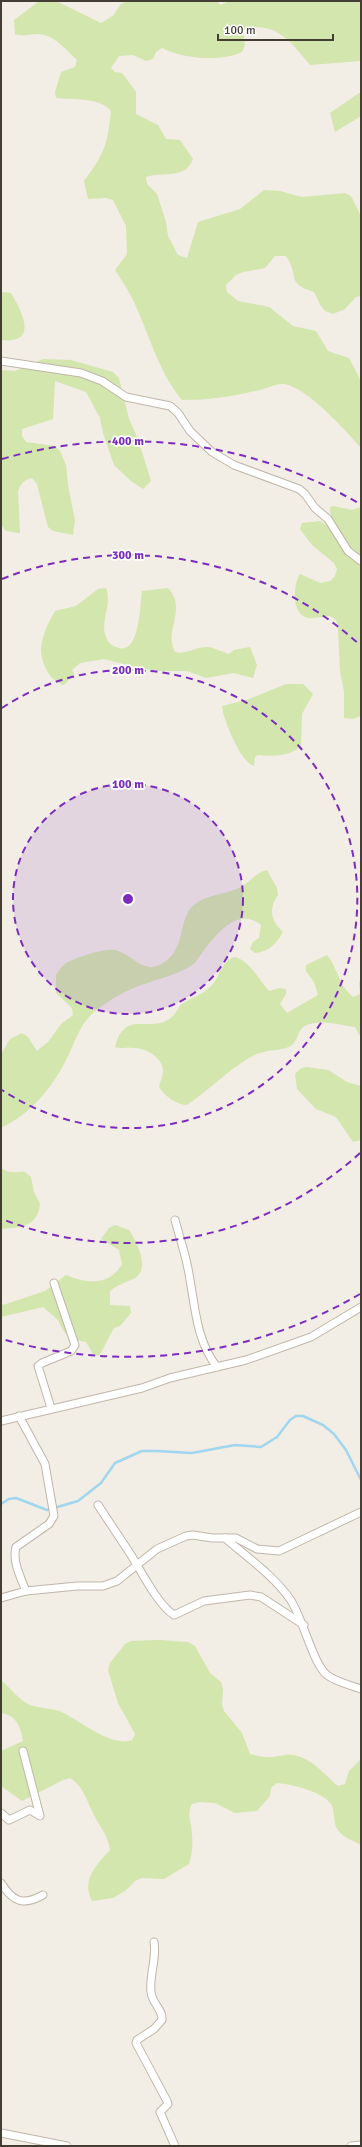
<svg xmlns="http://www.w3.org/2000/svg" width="362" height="2147" font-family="Signika,sans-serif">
<rect width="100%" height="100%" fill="#f2ede5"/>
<g fill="#d2e6ad">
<path d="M51,1h5l45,22 12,-7 8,-12 7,-3h88l5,4 8,-4h132v60l-51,4c-18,-22 -35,-46 -67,-35l2,15 -3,7c-21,10 -59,7 -80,-4l-6,4 -3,7 -7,2 -13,-6 -14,1 -8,12 4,4 7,1 14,19v22l22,11 8,14 14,1 13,19c-8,21 -29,12 -47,18l1,7 10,10 9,28 2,14 10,19 9,3 11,-36 42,-13 24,-19 16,1 22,6 43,-4 6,3 10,20v80l-5,1 -11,12 -12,5 -8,-3 -4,-5 -7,-14c-29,-9 -14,-16 -28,-36h-11l-10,12 -22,4 -7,3 -10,10 1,7 11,9 31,6 24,19 23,5 12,20 21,7 12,23v67c-15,-17 -54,-61 -77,-64 -8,-1 -21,6 -29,7 -25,6 -49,9 -73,9 -23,-27 -33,-66 -48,-98 -5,-11 -12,-21 -19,-32l12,-16 -1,-28 -13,-26 -7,-2 -18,1 -4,-18c21,-29 23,-34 27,-70 -11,-14 -39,-11 -55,-13l-1,-6 6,-20 14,-5 2,-7c-10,-9 -20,-22 -33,-25 -10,-3 -19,3 -29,-1l-1,-14 24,-18z"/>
<polygon points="359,93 361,93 361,116 335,132 330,113"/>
<path d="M4,292l7,1c11,19 28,51 -10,47v-47z"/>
<path d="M43,359l28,1 42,12 6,6 10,41 9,20 13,42 -8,8 -12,-8 -17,-16 -11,-32 -3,-15 -14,-26 -31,-11 -2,38 -31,10v7l4,6 29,4 5,5 6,14 2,20 7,35 -2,15 -20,-4 -5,-4 -11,-43 -5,-6c-8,2 -11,5 -14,13l2,42 -14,-2 -5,-7v-154l14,1z"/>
<path d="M333,506l19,4 9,-3v209l-8,3 -9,-1v-26l-4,-21 -2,-43 -2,-8 -6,-4c-6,0 -16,3 -22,2 -17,-4 -15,-33 -8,-44l20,9 10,-2 5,-5 2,-7 -3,-6 -22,-18 -12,-16 2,-6 18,-2 6,4 5,-8 -1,-10z"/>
<path d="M106,588c6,17 -5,32 -1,46 2,7 5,11 11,13 24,11 24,-43 26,-56l26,-3c20,22 -5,42 7,64 11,3 20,-5 32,-5 6,0 15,5 22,7l5,-4 16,-3 7,18 -4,13 -20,-5 -27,5 -19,-7h-27l-21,-3 -35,-9 -24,4 -8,7 2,4 -10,11c-16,-4 -26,-27 -22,-43 2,-11 8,-22 13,-31l21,-5 22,-17z"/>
<path d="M286,684h17l10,10 -11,20 -1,32c-11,11 -29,10 -43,9l-3,2 -1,9c-13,-3 -31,-47 -32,-60l27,-7z"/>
<path d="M267,870l10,18 1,7c-10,14 -7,26 5,37 -6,11 -14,20 -28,21l-5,-4 3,-7 6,-4 2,-13c-27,-22 -53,20 -66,38 -18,13 -39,16 -59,24 -13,5 -31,16 -42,25 -14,12 -18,28 -26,44 -15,31 -36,57 -67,72v-74l9,-15 12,-6 6,4 9,14 11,-9 13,-18 12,-9 -1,-7 -16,-15v-18c2,-4 5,-8 9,-11 8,-6 40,-16 49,-14 19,3 28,26 49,13 20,-12 16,-34 25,-51 11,-19 40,-16 56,-27 8,-6 12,-12 23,-15z"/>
<path d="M327,955c11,14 12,31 26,42l7,-3 -1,-10 2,-8v62l-6,-11c-14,-2 -35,-8 -48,-2 -10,4 -8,13 -14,19 -7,7 -21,5 -29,8 -10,2 -19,8 -27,14 -8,5 -47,39 -51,39 -11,-1 -22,-10 -27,-18 1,-5 4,-11 4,-15 1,-14 -17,-24 -29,-24 -7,-1 -12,1 -19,-1 10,-40 37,-11 58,-31 4,-4 5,-9 9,-12 11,-7 22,-10 31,-20 8,-10 8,-23 22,-27 16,5 23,22 34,34l11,-3 6,1v5l-6,10 7,9 31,-18 -4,-13 -8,-11v-6z"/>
<polygon points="306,1067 328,1070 347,1082 361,1086 361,1140 353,1142 336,1117 316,1109 297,1089 295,1074 300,1069"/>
<path d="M1,1167c7,8 15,4 24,5l6,5 3,15 6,12c-3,24 -19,23 -39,25z"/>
<path d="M115,1225l14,5c7,11 22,38 6,48 -9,4 -18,7 -25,13v14l20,1 1,7 -11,13 -6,2 -15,28 -6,-2 -7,-12 -16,-3 -7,-9 -5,-10 -15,-13 -42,10v-14l2,2 42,-14 21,-16c20,9 44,11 56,-11l-3,-14 -18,-11 8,-11z"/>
<path d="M159,1640l29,2 7,4 15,27 11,9 2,7 -1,15 2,7 18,22 8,21c19,5 19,3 36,1 21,-2 38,19 52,31l7,-2 4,-13 12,-12v86c-8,-5 -18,-7 -23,-15 -5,-6 -3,-17 -6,-24 -6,-14 -41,-22 -55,-23l-6,5 -1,8 -13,15 -22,2 -20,-10 -16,-1 -7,2c-6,11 0,19 0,31 1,10 0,20 -3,29l-25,15 -22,-1 -7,3 -10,10 -12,7 -21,3c-11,-21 4,-36 18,-51 -2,-16 -12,-25 -18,-39 -6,-13 -10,-26 -22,-33l-7,2 -41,21 -21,-15v-35l22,-10c-2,-14 -7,-26 -22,-28v-33c8,7 16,17 25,23 9,5 23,5 33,8 20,8 51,37 73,29l3,-6 -17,-31 -10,-33 2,-7 15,-19 6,-3z"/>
</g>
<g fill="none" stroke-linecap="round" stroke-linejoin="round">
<polyline stroke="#a1d6ef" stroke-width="2.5" points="1,1504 9,1499 16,1498 47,1510 78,1501 101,1483 115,1463 142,1451 157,1451 192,1453 235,1445 261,1447 277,1437 290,1420 296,1416 303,1416 323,1425 334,1434 346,1450 361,1480"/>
<g stroke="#c0b6aa" stroke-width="9">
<g id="minor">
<polyline points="1,361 81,373 102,381 126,397 170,406 178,413 190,431 212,452 234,465 299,489 305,494 315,508 328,519 348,551 361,561"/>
<path d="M175,1220c4,15 9,30 12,44 8,35 7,74 30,103"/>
<polyline points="51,1408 38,1366 42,1363 71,1351 75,1345 54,1283"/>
<path d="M19,1416l26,48 9,52 -5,8 -33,23c-4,15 5,31 10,44"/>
<polyline points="1,1421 142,1388 170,1378 246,1360 311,1337 361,1307"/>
<path d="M98,1505c11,17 22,33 33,50 10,16 27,50 43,60l30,-14 46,-6 11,2 43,28"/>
<path d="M225,1538c22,19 48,37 65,61 13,19 23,65 37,76 9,7 23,10 34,14"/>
<polyline points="1,1598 26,1591 77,1586 103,1586 117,1581 157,1549 186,1536 193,1535 212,1538 236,1538 257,1549 279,1551 361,1512"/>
<polyline points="1,1813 9,1820 30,1810 40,1816 23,1751"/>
<path d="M1,1883c12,19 22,23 42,12"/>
<path d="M154,1942c3,17 -5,33 -3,50 1,12 12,17 11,28l-8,9 -17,11 -1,3 31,58 1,3 -8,8 15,34"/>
<polyline points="1,2133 67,2146"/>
<polyline points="351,2146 361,2145"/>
</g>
</g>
<use href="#minor" stroke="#fff" stroke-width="7"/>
</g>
<circle cx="128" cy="899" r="115" fill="#7b2cbf" fill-opacity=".12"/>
<g fill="none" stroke="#7b2cbf" stroke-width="2" stroke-dasharray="7 5">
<circle cx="128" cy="899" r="115"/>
<path d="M2 708A229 229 0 1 1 2 1090"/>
<path d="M360 1153A344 344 0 0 1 2 1219M2 579A344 344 0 0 1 360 645"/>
<path d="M360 1294A458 458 0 0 1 2 1339M2 459A458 458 0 0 1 360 504"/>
</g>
<circle cx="128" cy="899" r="6" fill="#7b2cbf" stroke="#fff" stroke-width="2"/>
<g font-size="12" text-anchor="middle" font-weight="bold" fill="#7b2cbf" stroke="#fff" stroke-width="3.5" stroke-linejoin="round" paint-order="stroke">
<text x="128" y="445">400 m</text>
<text x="128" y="559">300 m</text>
<text x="128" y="674">200 m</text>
<text x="128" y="788">100 m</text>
</g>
<rect width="362" height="2147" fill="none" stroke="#443d34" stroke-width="4"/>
<path d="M218 34v6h115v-6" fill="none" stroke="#443d34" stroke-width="2"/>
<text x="224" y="34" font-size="12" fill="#443d34" stroke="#ffffff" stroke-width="3" paint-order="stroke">100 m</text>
</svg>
